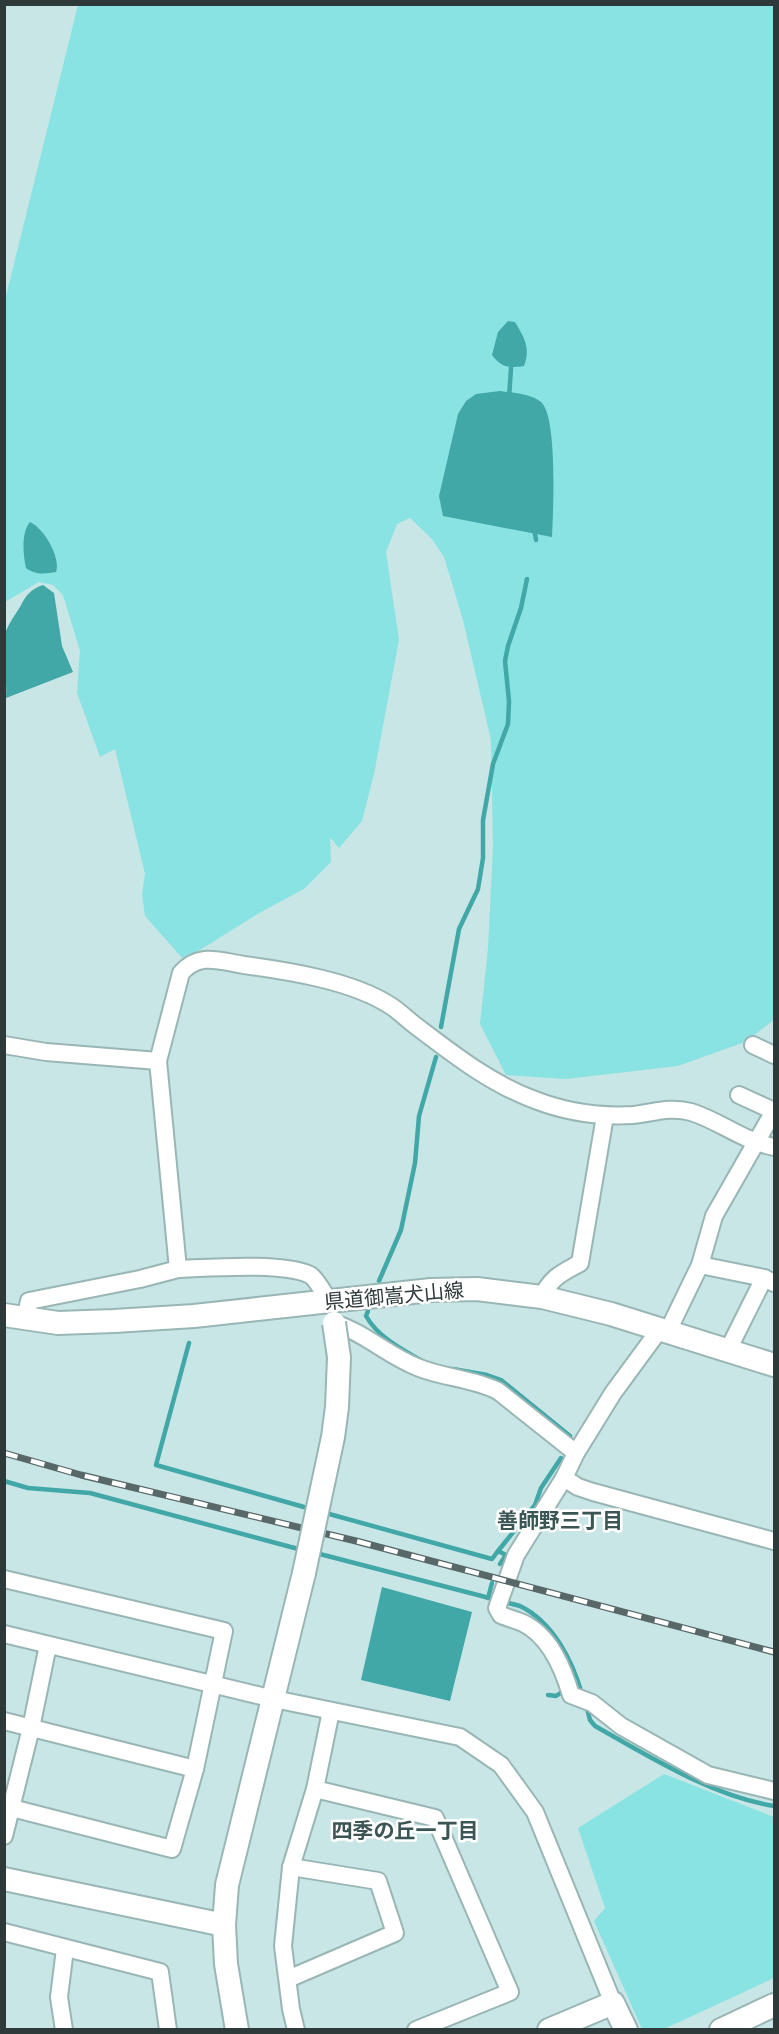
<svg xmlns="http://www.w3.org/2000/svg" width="779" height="2034" font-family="Overpass,'Noto Sans JP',sans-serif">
<rect width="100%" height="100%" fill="#c9e6e6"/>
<g fill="#88e3e2">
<polygon points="78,5 774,5 774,1020 745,1042 678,1066 566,1079 506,1075 480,1024 488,948 493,847 491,740 463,620 444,557 432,539 410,518 397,524 386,552 399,640 374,774 362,821 339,848 330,837 331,862 304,889 261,912 184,960 145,916 142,894 145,874 115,749 100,757 77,693 80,651 63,595 53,585 39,582 5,602 5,606 5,300"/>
<polygon points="664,1774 774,1817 774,1978 664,2029 642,2029 594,1921 605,1908 578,1828"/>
</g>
<g fill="#41a7a7">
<path d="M508,321l7,1c9,15 16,26 9,44 -16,2 -22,2 -32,-11l6,-23z"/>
<path d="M500,391c13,2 31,3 41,11 17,15 12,111 11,135l-109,-21 -4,-20 19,-82 8,-13 10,-7z"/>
<path d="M30,522c14,6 31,36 26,50 -12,2 -21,3 -30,-4 -3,-14 -5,-35 4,-46z"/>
<path d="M43,585l11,8 8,53 11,26 -67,26c2,-20 -6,-49 0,-67 3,-8 9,-16 14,-24 6,-12 11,-18 23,-22z"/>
<polygon points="382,1587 472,1612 450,1701 361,1680"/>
</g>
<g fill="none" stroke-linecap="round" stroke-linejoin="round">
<g stroke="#41a7a7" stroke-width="4.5">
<polyline points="509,398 511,368"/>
<polyline points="534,528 536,540"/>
<polyline points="441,1027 459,929 478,889 483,858 483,820 493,764 508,724 509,701 505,661 508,646 521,608 527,579"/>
<polyline points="379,1281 401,1230 415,1163 419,1116 436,1057"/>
<path d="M368,1311l-2,5c12,21 35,33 56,45"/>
<polyline points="189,1343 156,1465 311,1509"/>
<polyline points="453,1369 487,1375 501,1380 570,1436"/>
<polyline points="4,1481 28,1488 90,1493 302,1550"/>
<polyline points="322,1512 492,1559 498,1551 506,1555 500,1564"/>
<polyline points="498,1551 535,1505 541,1488 561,1458"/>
<path d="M316,1553l204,53c33,16 52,54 62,88"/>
<polyline points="488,1598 492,1583"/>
<polyline points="548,1695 556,1696 562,1692"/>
<path d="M586,1705l4,15 5,6c55,31 117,70 179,80"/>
</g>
<g stroke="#99b6b5" stroke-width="20">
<g id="street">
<polyline points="4,1045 46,1052 158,1061"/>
<polyline points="753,1045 774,1055"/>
<polyline points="700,1265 764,1278 774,1283"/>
<path d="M542,1297c9,-20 20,-24 38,-34l25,-147"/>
<path d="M329,1301c-5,-7 -12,-22 -19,-26 -26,-13 -102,-7 -132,-6l-20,-208 23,-88c18,-21 38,-12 63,-8 45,6 109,16 147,41 9,6 17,14 25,20 37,28 75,58 119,74 31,12 64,17 98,15 19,-2 38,-9 58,-3 29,9 52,29 83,35"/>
<polyline points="25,1319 29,1301 140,1279 178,1269"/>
<path d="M334,1323c31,10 53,32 83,44 26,11 55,11 81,24l78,62"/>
<path d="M660,1329l-47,64 -37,60 -12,25 -48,77 -19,53 4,7c7,3 15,5 22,8 27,13 40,45 48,72l21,8 29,23 87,49 66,16"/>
<polyline points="668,1331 700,1265 714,1216 774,1111 739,1095"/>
<polyline points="728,1350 764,1278"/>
<polyline points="564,1478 578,1487 593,1492 774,1541"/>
<polyline points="4,1579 224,1631 195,1769 172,1849 4,1806"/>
<polyline points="4,1634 274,1699 460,1737 501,1765 535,1812 613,2003"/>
<polyline points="4,1721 195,1769"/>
<polyline points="315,1789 435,1818 510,1992 416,2030"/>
<polyline points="4,1836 31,1728 48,1645"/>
<polyline points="4,1932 160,1972 168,2030"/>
<polyline points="288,1979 395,1933 378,1881 291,1867"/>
<polyline points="64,2030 59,1997 65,1949"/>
<polyline points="296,2030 291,2009 283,1946 291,1867 315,1789 331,1711"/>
</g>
</g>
<g stroke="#99b6b5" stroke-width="26">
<g id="secondary">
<polyline points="4,1315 58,1323 114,1321 194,1316 431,1290 477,1289 542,1297 611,1314 774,1365"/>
<polyline points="4,1879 224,1925 227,1885 304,1573"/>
<polyline points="224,1925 226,1964 237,2030"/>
<polyline points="549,2030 613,2003 626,2030"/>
<polyline points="721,2030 774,2005"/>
</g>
</g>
<use href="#street" stroke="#fff" stroke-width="16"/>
<use href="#secondary" stroke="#fff" stroke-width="22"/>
<g stroke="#586868" stroke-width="7">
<polyline id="rail" points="4,1453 81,1475 356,1541 774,1652"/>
</g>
<use href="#rail" stroke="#fff" stroke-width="4.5" stroke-dasharray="14" stroke-linecap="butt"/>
<g stroke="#99b6b5" stroke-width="26" stroke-linecap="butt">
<polyline id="secondary-bridge" points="304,1573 333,1437 337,1407 339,1357 334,1323"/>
</g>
<use href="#secondary-bridge" stroke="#fff" stroke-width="22"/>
</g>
<g text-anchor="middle" stroke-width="5" stroke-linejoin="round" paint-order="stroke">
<g font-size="20" fill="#2e3939" stroke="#fff">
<text transform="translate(394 1296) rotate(-5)" y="7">県道御嵩犬山線</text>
</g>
<g font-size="21" font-weight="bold" fill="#3b5555" stroke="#fff">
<text x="560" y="1528">善師野三丁目</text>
<text x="405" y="1838">四季の丘一丁目</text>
</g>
</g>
<rect width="779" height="2034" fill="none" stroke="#2e3939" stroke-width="12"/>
</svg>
